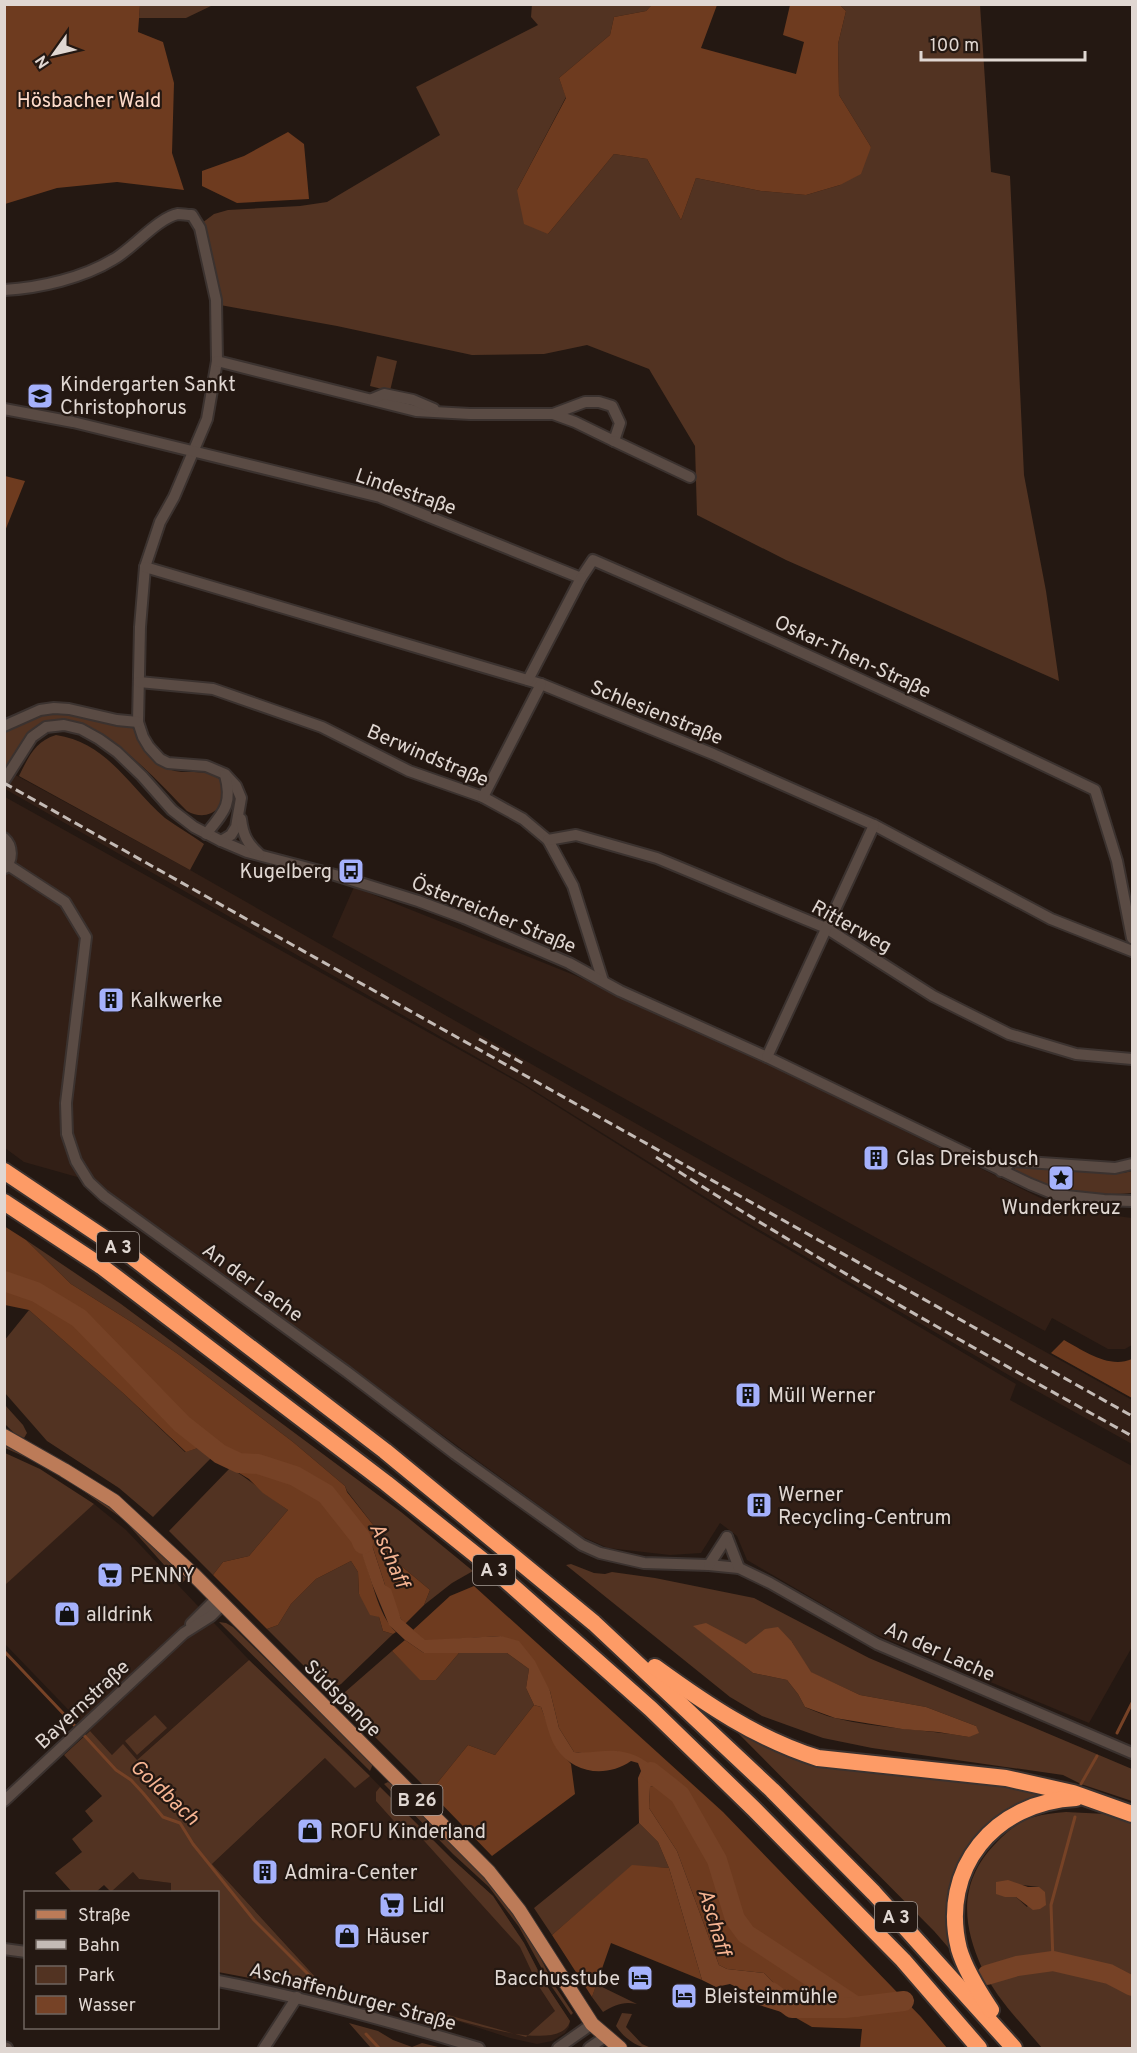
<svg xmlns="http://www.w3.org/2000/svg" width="1137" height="2053" font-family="Overpass,sans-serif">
<rect width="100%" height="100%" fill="#241812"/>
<g fill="#321f16">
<polygon points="4,766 10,772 190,870 679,1148 1132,1400 1132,1444 1019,1381 734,1215 522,1083 5,789"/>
<polygon points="5,797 523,1085 732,1216 1016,1384 1010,1400 1132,1466 1132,1647 1089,1723 870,1632 747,1560 737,1536 720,1523 701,1553 670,1555 608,1548 581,1536 95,1182 24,1162 5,1148"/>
<polygon points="354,887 574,975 762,1061 1063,1209 1132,1218 1132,1345 1125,1349 1108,1349 1052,1318 1045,1331 332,937"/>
<polygon points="94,1504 126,1530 249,1660 137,1760 112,1755 5,1644 4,1585"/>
<polygon points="339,1745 451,1858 493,1896 524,1943 543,1980 570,2021 569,2027 565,2033 552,2041 537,2044 510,2038 445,2017 430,2020 330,1993 212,1864"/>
<polygon points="133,1872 139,1879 172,1883 171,1892 111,1892"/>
</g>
<g fill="#523322" fill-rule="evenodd">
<polygon points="532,4 653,5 646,11 614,17 610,35 559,78 566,97 517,190 548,234 614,154 647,159 681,220 696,178 761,191 806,195 840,185 871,147 839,95 838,44 846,11 840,5 980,5 991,172 1010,176 1024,475 1046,591 1059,681 786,560 697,515 695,446 649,369 587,345 544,354 472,355 337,326 220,305 202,223 214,214 228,210 300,206 327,202 440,135 416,87 538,25 531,17"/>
<polygon points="140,5 213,5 186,18 139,18"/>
<polygon points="377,356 397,361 390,391 370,386"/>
<path d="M58,713h15l60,12c6,21 19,41 42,46 13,3 35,-3 45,9 14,18 -7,46 -33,31 -31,-31 -103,-115 -151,-84 -14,9 -21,27 -29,41l-2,-2 -1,-38 30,-11z"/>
<path d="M56,735c52,8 73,52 109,83 12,9 27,17 39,26l-14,26 -171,-94c9,-18 16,-35 37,-41z"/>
<path d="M1015,1165l108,8 9,-2v22c-39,4 -82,-5 -118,-21z"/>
<polygon points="26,1240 121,1304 401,1512 473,1571 452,1583 424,1605 430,1590 399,1564 374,1526 347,1491 345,1486 293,1442 178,1354 133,1323 71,1284"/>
<polygon points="29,1310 123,1393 185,1452 198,1448 212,1457 153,1517 119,1488 47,1441 5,1393 4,1341"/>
<polygon points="5,1405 23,1425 27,1433 24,1438 15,1434 5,1424"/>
<polygon points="4,1444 63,1474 126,1519 186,1579 181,1584 124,1520 62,1476 32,1460 5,1448"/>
<polygon points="5,1453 40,1469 94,1504 5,1585"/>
<path d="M230,1468c21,12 38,28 58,42l-39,46 -26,6 -10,13 -44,-44z"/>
<polygon points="351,1561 358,1572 359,1594 379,1617 383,1631 393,1634 341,1684 334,1688 325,1687 267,1629 278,1625 291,1604 316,1579"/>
<path d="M571,1564l23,9 11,1 7,-2 43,6 99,20 115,60 263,111v32l-51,-17 -18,-9 -191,-27 -49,-10 -61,-22 -32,-19 -164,-132zM694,1626l52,18 46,-2 18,30 50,23 66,12 50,19 -7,11c-44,-8 -90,-8 -134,-19 -10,-2 -20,-7 -30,-11l-7,-13 -11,-14 -34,-7z"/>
<polygon points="219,1622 226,1623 233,1627 373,1764 370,1771"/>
<polygon points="392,1651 421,1680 436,1680 459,1653 507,1653 529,1669 526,1688 534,1705 495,1755 468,1745 430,1792 337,1699"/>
<polygon points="249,1660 370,1776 355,1788 325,1758 212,1864 330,1993 218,1972 218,1892 171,1892 171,1883 139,1879 133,1872 111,1892 104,1885 96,1892 72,1892 55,1873 82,1852 72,1839 93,1821 85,1811 102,1796 64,1755 90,1731 112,1755 123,1744 137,1760"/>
<polygon points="155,1715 167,1728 137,1755 125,1741"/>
<path d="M729,1724l63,35 27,7 98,12 86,6 52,10c-55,12 -100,45 -107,105 -2,19 2,37 6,55l-20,-23z"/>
<polygon points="388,1782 395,1786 482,1874 503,1898 530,1938 555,1986 573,2013 571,2015 552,1987 519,1927 489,1887 453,1854 384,1784"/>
<path d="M380,1787l71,71 42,38 31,47 19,37 27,41c-8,32 -95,3 -122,-3 -6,-2 -12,1 -18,2l4,-9 92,26 29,-26 -17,-26 -18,-38 -103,-114 -7,6 -34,-38v-9z"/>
<path d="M1066,1812l40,2 26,9v225h-90c-21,-25 -46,-50 -60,-80 -21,-46 -23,-88 15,-126 9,-10 24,-22 37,-25 10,-3 21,-4 32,-5zM1022,1885l17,2 -12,20 -11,-10z"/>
<polygon points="639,1823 658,1842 669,1868 632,1866 552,1935 534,1908"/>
<path d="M599,1976l1,10 37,18c-14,-3 -22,1 -34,8l-11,-15z"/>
<path d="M622,2013l10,1 -6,13 16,17 9,4c-13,1 -28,-11 -35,-22z"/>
<polygon points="349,2023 378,2031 393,2040 412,2047 422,2043 442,2048 371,2048"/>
</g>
<g fill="#6e3b1f">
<polygon points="5,4 140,5 138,32 163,42 174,83 172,153 184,190 117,182 57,188 5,204"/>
<polygon points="653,4 717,5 701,48 796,74 804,42 783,35 790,5 840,5 846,11 838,44 839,95 871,147 861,174 840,185 806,195 761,191 696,178 681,220 647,159 614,154 548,234 524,224 517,190 566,98 559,78 610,35 614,17 646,11"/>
<polygon points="288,132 304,144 309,199 237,203 202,186 202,171 244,156"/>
<polygon points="5,476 25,481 5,531 4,476"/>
<path d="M4,1226l22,14 45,44 62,39 45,31 115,88 52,44 2,6 27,34 25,38 31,26 -6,15 -19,19 -4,-5 -16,-34 -13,-40 -26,-17c5,8 12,16 16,25 10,24 15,61 34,79l-3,2 -10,-3 -4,-14 -9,-2 -11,-21 -1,-22 -7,-11 -35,18 -25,25 -13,21 -11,4 -54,-54 10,-13 26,-6 39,-46 -25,-17 -14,-14 -51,-31 -12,4 -63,-59 -94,-83 -24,-5z"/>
<path d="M1064,1340c20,11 45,29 68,19v39l-81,-45z"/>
<polygon points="474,1586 723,1812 921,2017 947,2048 860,2048 862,2029 812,2027 791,2015 791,2001 764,1973 727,1969 719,1965 677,1851 649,1808 650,1787 658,1784 665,1787 671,1784 660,1771 616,1751 590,1754 574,1752 559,1728 550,1691 501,1636 425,1641 413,1630 450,1596"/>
<polygon points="405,1640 424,1653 459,1653 436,1680 420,1680 392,1651"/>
<polygon points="534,1705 541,1707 556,1747 571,1764 575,1794 492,1856 430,1792 468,1745 495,1755"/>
<polygon points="632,1865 669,1868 702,1980 611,1943 592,1997 552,1935"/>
</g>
<g fill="#764226">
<path d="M349,1523h6l17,22 13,40 6,4 10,30 24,21 76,-4 18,5 16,20 15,30 9,37 15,24c15,2 28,-2 42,-1 22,1 42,17 55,34l-6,2 -7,-3 -8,3 -1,21 28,43 42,114 8,4 37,4 27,28v14l-35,-11 2,-7 -28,-13 -14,3 -14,-7 -33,-112 -11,-26 -19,-19 -1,-45 3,-7 -3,-8 -7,-2c-25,17 -57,13 -75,-13 -7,-11 -10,-28 -15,-41l-7,-2 -8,-17 3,-19 -22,-16h-83l-19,-13 -16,-15 -17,-41 -11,-33 -15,-23z"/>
<polygon points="706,1623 746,1644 765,1629 778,1627 792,1642 811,1672 860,1695 926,1707 976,1726 979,1733 969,1737 938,1732 902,1729 835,1718 805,1707 798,1694 787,1680 753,1673 693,1626"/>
<polygon points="1008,1880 1028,1887 1039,1887 1045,1892 1046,1905 1040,1909 1033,1910 1016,1897 1005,1897 996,1894 996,1882"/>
</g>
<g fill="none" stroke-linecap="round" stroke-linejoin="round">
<g stroke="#764226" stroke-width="3">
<polyline points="4,1651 77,1728"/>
<polyline points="82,1733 116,1770 131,1780 143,1793 163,1817 180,1823 193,1844 254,1920 322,1988"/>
<polyline points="1117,1733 1132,1703"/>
<polyline points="1081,1784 1097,1756"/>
<polyline points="1053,1961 1051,1905 1075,1817"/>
<polyline points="366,2034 379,2048"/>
</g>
<g stroke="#764226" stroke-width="20">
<polyline points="4,1281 36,1292 79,1318 182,1424 220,1454 239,1463 258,1464 295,1476 326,1494 360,1537 363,1544"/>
<polyline points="651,1772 680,1795 717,1860 735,1919 746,1934 857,2007"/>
<polyline points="987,1975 1017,1966 1053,1961 1109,1974 1132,1986"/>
<polyline points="771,1992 792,2008 845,2008 904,2001"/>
</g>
<g stroke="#3b322f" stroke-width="14">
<g id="minor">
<path d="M4,290c36,-2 79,-12 110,-31 18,-10 45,-42 64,-45 4,0 9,1 14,1l8,13 16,72 1,61 -10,58 -33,78 -14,25 -15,45 -5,60 -2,95 5,15 6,10 11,12 8,4 38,3 19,8 11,12 5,12 -5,29 -5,8 -10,6"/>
<polyline points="217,361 416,411 470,414 553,414 585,402 599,402 612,406 620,423 614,441 575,422 553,414"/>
<polyline points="372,399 384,394 413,400 434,409"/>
<path d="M4,409l69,13 307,75 201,81 12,-18c169,73 336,150 502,230l22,71 15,77"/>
<polyline points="614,441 690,477"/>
<polyline points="145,567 541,684 713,754 874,825 1051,919 1132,951"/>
<polyline points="528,680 581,578"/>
<polyline points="139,682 213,689 322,727 409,771 483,797 523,819 548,840 573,886 603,981"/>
<polyline points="4,726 40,710 54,708 69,709 117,720 138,722"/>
<polyline points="4,781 32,737 46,727 64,725 81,729 99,739 117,752 142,776 172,810 194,827 221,841 247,852 335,875 418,901 464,918 569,963 620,991 767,1057 1030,1184 1057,1195 1104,1200 1132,1201"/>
<polyline points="483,797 541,684"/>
<path d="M241,819c2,16 6,24 18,35"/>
<path d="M206,834c18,-22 27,-30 19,-59"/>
<path d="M4,838c9,8 9,22 1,30"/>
<polyline points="548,840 576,835 657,858 826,928 933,996 1009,1034 1076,1054 1132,1059"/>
<polyline points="8,865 65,902 86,937 66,1103 67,1134 76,1161 89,1182 104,1196 347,1372 455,1454 582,1545 600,1553 644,1563 709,1565 739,1568 770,1583 877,1644 1132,1753"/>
<polyline points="767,1057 874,825"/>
<polyline points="1001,1171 1012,1161 1115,1168 1132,1164"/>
<polyline points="727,1537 739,1568"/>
<polyline points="709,1565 727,1537"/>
<polyline points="191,1624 216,1599"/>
<polyline points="4,1801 184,1633 211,1616 222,1605"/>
<polyline points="4,1949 26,1952"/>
<path d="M218,1981c89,17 175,41 261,67"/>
<polyline points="4,2047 7,2048"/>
<polyline points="264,2048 297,1997"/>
<polyline points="558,2048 592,2024"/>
<polyline points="589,2048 605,2037"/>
</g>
</g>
<g stroke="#3b322f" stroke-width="16">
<polyline id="major" points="4,1436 64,1470 114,1501 194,1575 489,1872 519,1910 592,2024 620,2048"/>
</g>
<g stroke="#3b322f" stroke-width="20">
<g id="highway">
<polyline points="4,1171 131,1256 385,1451 594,1623 772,1790 874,1893 1014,2048"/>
<polyline points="4,1202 101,1266 386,1483 491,1567 651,1709 754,1809 903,1960 979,2048"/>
<path d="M655,1667c51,37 102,72 163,91l188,20 67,15 59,21"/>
<path d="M991,2010c-12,-18 -26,-40 -32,-61 -20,-81 36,-147 117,-151"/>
</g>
</g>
<use href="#minor" stroke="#5a4b44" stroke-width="10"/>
<use href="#major" stroke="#bc7b58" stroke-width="14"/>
<use href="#highway" stroke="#fd9b66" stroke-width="16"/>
<g stroke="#c4bbb6" stroke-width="3" stroke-dasharray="9 4.5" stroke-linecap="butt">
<polyline points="4,783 1132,1416"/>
<polyline points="479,1039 526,1065"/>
<path d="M656,1157c155,100 315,190 476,279"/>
</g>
</g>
<defs>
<g id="school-square" transform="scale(1.35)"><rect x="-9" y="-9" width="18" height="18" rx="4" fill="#a5b1fc" stroke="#241812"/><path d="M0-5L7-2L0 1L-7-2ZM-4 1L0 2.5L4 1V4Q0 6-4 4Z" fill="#111"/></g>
<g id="bus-square" transform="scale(1.35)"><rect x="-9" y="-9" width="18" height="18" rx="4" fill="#a5b1fc" stroke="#241812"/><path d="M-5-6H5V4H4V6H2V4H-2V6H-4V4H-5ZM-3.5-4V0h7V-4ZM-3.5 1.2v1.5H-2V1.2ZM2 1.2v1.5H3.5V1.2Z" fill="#111"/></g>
<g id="building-square" transform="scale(1.35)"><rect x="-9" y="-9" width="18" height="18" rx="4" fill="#a5b1fc" stroke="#241812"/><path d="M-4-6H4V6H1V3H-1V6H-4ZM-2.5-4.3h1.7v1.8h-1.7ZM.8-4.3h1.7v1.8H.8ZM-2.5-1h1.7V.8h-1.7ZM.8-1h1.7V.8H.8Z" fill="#111"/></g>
<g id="sight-square" transform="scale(1.35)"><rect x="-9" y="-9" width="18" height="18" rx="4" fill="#a5b1fc" stroke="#241812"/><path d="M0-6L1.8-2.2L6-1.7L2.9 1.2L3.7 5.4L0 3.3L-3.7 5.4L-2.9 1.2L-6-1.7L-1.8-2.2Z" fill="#111"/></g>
<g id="supermarket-square" transform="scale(1.35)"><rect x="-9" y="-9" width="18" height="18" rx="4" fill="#a5b1fc" stroke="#241812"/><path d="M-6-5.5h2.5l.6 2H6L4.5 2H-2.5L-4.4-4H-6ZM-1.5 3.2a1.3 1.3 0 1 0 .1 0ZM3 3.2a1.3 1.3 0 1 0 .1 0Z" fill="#111"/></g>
<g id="shop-square" transform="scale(1.35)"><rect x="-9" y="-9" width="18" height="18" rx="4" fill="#a5b1fc" stroke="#241812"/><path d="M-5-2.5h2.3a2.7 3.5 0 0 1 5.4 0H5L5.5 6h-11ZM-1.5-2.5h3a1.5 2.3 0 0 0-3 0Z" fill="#111"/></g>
<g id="hotel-square" transform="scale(1.35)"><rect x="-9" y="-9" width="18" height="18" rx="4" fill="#a5b1fc" stroke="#241812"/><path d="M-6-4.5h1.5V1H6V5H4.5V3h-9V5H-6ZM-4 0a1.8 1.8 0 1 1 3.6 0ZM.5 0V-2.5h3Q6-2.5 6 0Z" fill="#111"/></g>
</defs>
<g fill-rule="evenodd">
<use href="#school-square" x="40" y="396"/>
<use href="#bus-square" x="351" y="871"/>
<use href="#building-square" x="111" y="1000"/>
<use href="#building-square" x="876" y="1158"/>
<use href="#sight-square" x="1061" y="1178"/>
<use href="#building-square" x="748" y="1395"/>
<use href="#building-square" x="759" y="1505"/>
<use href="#supermarket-square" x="110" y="1575"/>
<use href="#shop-square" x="67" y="1614"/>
<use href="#shop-square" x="310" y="1831"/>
<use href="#building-square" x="265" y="1872"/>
<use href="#supermarket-square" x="392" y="1905"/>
<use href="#shop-square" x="347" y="1936"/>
<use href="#hotel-square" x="640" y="1978"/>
<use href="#hotel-square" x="684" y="1996"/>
</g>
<g text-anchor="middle" stroke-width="4.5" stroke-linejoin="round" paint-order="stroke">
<g fill="#241812" stroke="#a89e98" stroke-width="1.5">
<rect x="97" y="1232" width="42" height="30" rx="4.5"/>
<rect x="473" y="1555" width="42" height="30" rx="4.5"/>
<rect x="391.5" y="1785" width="51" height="30" rx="4.5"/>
<rect x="875" y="1902" width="42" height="30" rx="4.5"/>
</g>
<g font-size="18" font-weight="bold" fill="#e0d7d2">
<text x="118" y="1253">A 3</text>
<text x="494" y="1576">A 3</text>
<text x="417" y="1806">B 26</text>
<text x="896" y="1923">A 3</text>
</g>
<g font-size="20" fill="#ffdccb" stroke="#241812">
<text x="89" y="107">Hösbacher Wald</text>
</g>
<g font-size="20" fill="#e0d7d2" stroke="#241812" text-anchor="start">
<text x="60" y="391">Kindergarten Sankt<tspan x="60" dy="23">Christophorus</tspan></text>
<text x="332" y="878" text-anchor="end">Kugelberg</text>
<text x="130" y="1007">Kalkwerke</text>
<text x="896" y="1165">Glas Dreisbusch</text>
<text x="1061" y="1214" text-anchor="middle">Wunderkreuz</text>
<text x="768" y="1402">Müll Werner</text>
<text x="778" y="1501">Werner<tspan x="778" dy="23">Recycling-Centrum</tspan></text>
<text x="130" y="1582">PENNY</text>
<text x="86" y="1621">alldrink</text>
<text x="330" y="1838">ROFU Kinderland</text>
<text x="284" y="1879">Admira-Center</text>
<text x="412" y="1912">Lidl</text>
<text x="366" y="1943">Häuser</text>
<text x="620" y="1985" text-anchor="end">Bacchusstube</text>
<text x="704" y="2003">Bleisteinmühle</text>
</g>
<g font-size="20" fill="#e0d7d2" stroke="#241812">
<text transform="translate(406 491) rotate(19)" y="7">Lindestraße</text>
<text transform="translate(853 656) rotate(25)" y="7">Oskar-Then-Straße</text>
<text transform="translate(657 712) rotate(22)" y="7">Schlesienstraße</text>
<text transform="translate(428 755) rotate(23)" y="7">Berwindstraße</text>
<text transform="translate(494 914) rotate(22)" y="7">Österreicher Straße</text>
<text transform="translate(852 926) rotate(29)" y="7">Ritterweg</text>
<text transform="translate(253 1282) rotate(36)" y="7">An der Lache</text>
<text transform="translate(940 1651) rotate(24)" y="7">An der Lache</text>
<text transform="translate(343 1698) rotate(45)" y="7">Südspange</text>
<text transform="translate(82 1704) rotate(-43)" y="7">Bayernstraße</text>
<text transform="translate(353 1996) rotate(15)" y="7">Aschaffenburger Straße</text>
</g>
<g font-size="21" font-style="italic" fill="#f6b492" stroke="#241812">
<text transform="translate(390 1555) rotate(66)" y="7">Aschaff</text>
<text transform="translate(165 1792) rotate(43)" y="7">Goldbach</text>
<text transform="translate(715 1922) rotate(73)" y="7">Aschaff</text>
</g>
</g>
<rect width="1137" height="2053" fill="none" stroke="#e0d7d2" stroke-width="12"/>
<rect x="24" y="1891" width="195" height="138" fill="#241812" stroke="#6f645f" stroke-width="1.5"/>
<rect x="36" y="1910" width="30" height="9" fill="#bc7b58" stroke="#6f645f" stroke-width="1.5"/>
<text x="78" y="1921" font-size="18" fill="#e0d7d2">Straße</text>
<rect x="36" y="1940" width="30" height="9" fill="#c4bbb6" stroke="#6f645f" stroke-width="1.5"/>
<text x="78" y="1951" font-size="18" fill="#e0d7d2">Bahn</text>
<rect x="36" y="1966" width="30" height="18" fill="#523322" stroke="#6f645f" stroke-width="1.5"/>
<text x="78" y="1981" font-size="18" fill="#e0d7d2">Park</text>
<rect x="36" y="1996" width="30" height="18" fill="#764226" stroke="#6f645f" stroke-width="1.5"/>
<text x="78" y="2011" font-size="18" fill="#e0d7d2">Wasser</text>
<g transform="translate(54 54) rotate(236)" stroke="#241812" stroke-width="4.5" paint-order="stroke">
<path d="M0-4.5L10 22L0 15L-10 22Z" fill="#e0d7d2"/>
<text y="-9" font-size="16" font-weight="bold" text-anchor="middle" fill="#e0d7d2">N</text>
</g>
<path d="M921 51v9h164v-9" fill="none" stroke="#e0d7d2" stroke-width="3"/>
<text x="930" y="51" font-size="18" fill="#e0d7d2" stroke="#241812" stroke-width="4.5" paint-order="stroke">100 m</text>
</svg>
